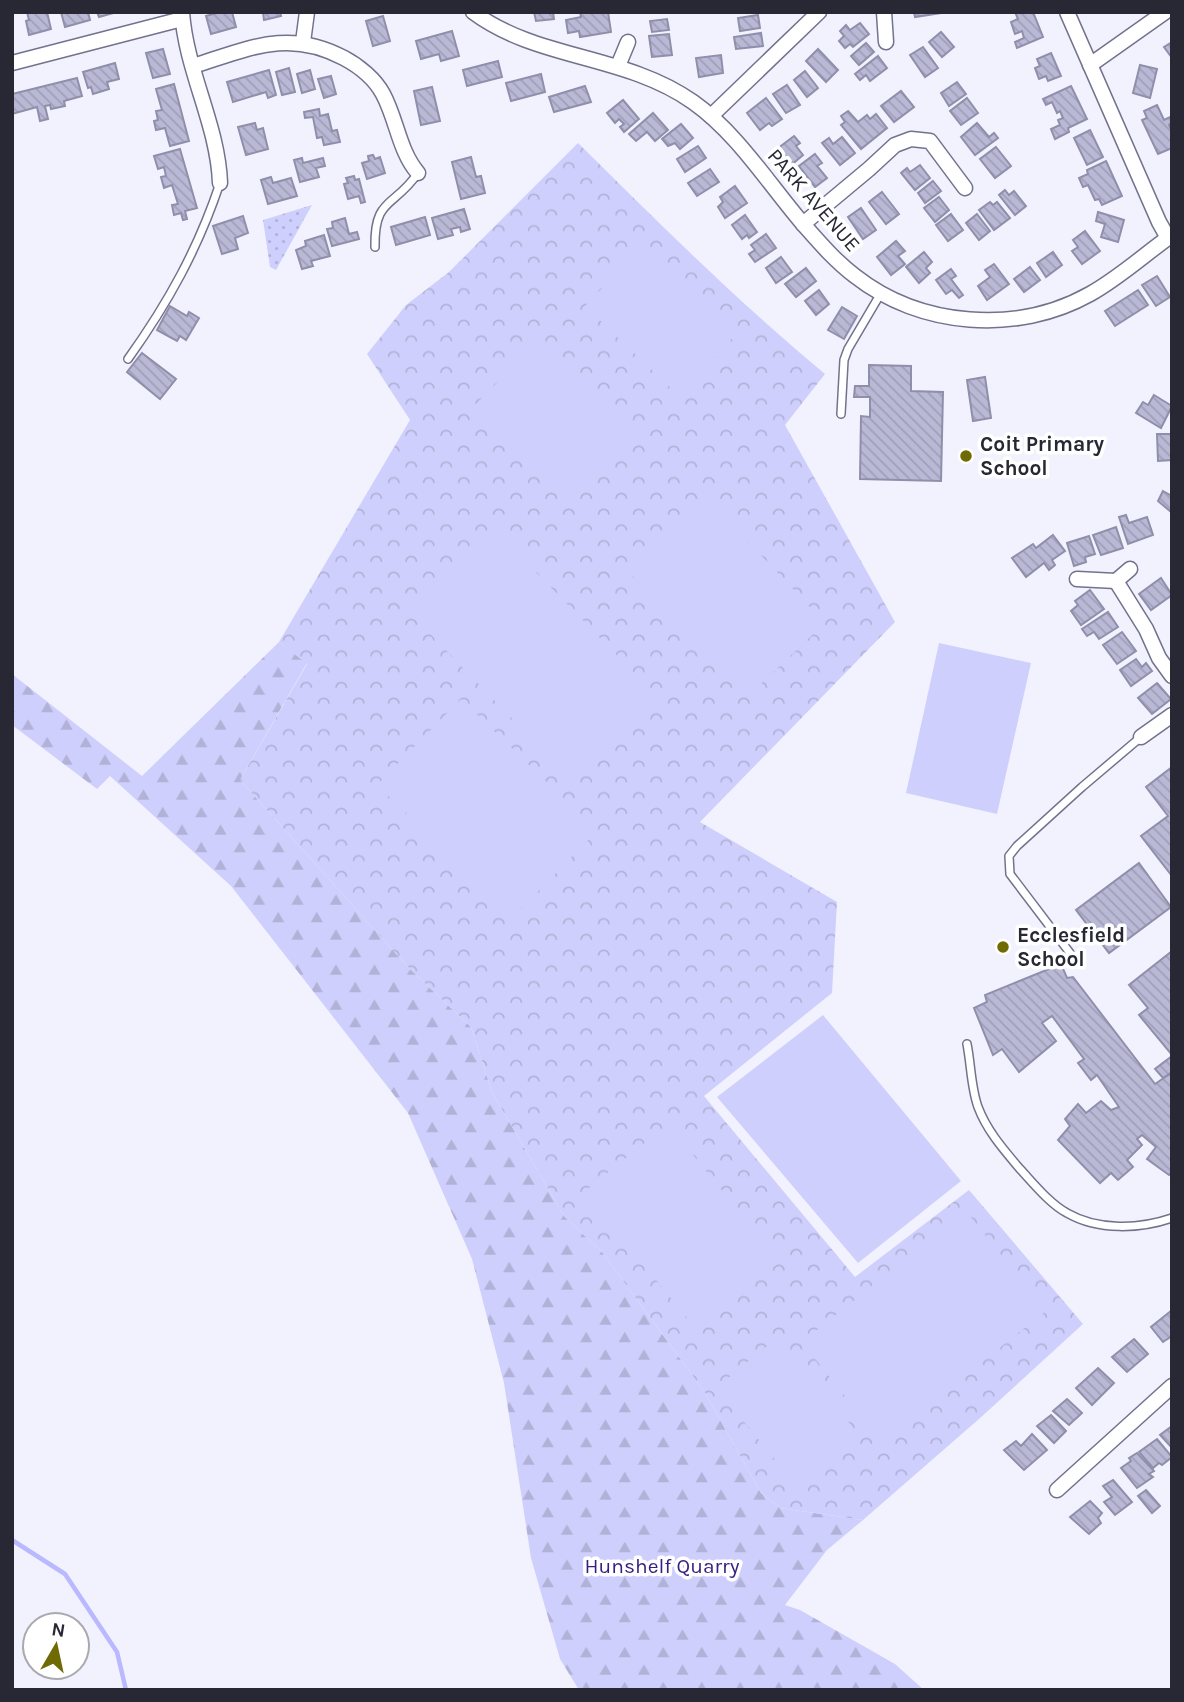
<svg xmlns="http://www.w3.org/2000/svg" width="1184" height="1702" font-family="Karla,sans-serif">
<defs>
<pattern id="grass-dots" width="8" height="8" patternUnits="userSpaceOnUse" patternTransform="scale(1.75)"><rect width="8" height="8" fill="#cfcffd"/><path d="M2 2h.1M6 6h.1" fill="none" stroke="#b2b2d9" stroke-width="1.8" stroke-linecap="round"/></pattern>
<pattern id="forest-firs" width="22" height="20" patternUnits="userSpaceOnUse" patternTransform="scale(1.75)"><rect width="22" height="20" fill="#cfcffd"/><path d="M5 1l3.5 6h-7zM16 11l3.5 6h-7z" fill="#b2b2d9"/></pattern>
<pattern id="park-crowns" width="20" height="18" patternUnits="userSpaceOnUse" patternTransform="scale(1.75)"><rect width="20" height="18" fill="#cfcffd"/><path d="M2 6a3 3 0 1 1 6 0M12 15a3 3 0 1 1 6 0" fill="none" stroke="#b2b2d9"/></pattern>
<pattern id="building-back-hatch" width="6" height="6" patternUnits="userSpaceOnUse" patternTransform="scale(1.75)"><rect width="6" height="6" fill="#b9b9d6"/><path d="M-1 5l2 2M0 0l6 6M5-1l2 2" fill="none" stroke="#9f9fb8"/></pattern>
</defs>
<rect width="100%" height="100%" fill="#f2f2fe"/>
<polygon fill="url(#grass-dots)" points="312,205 276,270 270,267 263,220"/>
<polygon fill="url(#forest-firs)" points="279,642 307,663 240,780 408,967 471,1027 492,1092 564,1216 602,1252 704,1391 761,1493 780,1508 863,1520 827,1550 785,1605 800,1610 895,1664 924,1690 579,1690 560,1659 531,1558 504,1383 472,1259 408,1113 231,886 110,776 97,789 12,725 12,674 142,776"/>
<path fill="url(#park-crowns)" d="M578,143c80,79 160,159 247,231l-40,51 110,197 -195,200 137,80 -5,91 -128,103 151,181 114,-87 114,134 -104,95 -116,101 -83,-12 -19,-15 -57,-102 -102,-139 -38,-36 -72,-124 -21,-65 -63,-60 -168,-187 67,-116 -28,-22 131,-222 -43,-66 39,-49 43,-33z"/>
<g fill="#cfcffd">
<polygon points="645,243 738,332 678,395 585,306"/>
<polygon points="537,342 635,439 569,506 471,409"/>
<polygon points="706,497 825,623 747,697 628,571"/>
<polygon points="498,533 661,701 575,784 412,615"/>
<polygon points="939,643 1031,663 997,814 906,793"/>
<polygon points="461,699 597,831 513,917 377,785"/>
<polygon points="823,1015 961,1181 858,1263 717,1097"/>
<polygon points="668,1124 780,1262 697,1330 584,1192"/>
<polygon points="966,1211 1046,1311 881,1442 802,1342"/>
<polygon points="778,1337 859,1435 797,1486 716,1388"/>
</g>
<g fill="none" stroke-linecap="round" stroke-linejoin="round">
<polyline stroke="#bab8fe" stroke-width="4.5" points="12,1540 65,1574 117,1652 126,1690"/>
</g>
<g fill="url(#building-back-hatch)" stroke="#8f8fab" stroke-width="2">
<polygon points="27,12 47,12 51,29 29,35 26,21 29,20"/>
<polygon points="61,12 88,12 90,20 65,27"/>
<polygon points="97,12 117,12 99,17"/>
<polygon points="220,12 232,12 236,27 211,34 206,16"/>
<polygon points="263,12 280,12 281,16 264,20"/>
<polygon points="534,12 553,12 554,19 536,21"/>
<polygon points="580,12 608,12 611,32 580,37 579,31 568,33 566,20 581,17"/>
<polygon points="914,12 940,12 941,13 915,17"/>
<polygon points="1015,12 1033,12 1043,37 1017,48 1015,42 1024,38 1022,31 1015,34 1011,22 1018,19"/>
<polygon points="758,15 760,28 740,31 738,18"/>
<polygon points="383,16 390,41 373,46 366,21"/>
<polygon points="667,19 669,30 652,32 650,21"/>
<polygon points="860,23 869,34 853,47 850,44 845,48 839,41 844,36 840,31 846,25 850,30"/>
<polygon points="452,31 459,56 441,61 439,54 421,59 416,41"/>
<polygon points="941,32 954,47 942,57 929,42"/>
<polygon points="761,33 763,46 736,49 734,37"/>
<polygon points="669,34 672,55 652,57 649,36"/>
<polygon points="1172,42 1172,58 1164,47"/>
<polygon points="866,43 874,52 859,65 851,56"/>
<polygon points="923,47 938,68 925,77 910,55"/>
<polygon points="163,49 170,74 153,78 146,53"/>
<polygon points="818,49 838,70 826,82 806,61"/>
<polygon points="1051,53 1061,76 1048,81 1046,76 1039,79 1035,68 1040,66 1037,59"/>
<polygon points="721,55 723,73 699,77 696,58"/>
<polygon points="878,56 887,68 870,81 866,75 860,80 855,74"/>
<polygon points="498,61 502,77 467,86 463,70"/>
<polygon points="115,63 119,79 107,82 109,89 93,94 91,87 88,88 83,72"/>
<polygon points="1140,65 1157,69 1150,98 1133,93"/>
<polygon points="289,68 295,92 282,95 276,72"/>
<polygon points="269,70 276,95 268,98 266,92 233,102 227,82"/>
<polygon points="310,70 315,89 302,93 297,74"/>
<polygon points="805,71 818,88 807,97 794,80"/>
<polygon points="541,74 545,92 511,101 506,83"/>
<polygon points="331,76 336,94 324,98 318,79"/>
<polygon points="77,78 82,96 64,101 65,106 51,109 50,105 45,106 48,119 40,121 37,107 12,114 12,94"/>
<polygon points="957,82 966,94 949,106 941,93"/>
<polygon points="174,84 189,141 170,146 165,128 156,130 154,121 158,120 156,111 162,110 156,89"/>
<polygon points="787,85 800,105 786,113 773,94"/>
<polygon points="585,86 591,102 554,112 549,97"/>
<polygon points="1071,86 1087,119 1068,128 1069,132 1055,139 1051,129 1060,125 1058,120 1063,118 1060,111 1057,113 1052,102 1046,105 1043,99"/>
<polygon points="432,87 440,121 421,125 414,91"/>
<polygon points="901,91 914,107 894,122 881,106"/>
<polygon points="766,98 782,119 772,126 769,123 760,130 747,113"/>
<polygon points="967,98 978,113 961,125 950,111"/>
<polygon points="623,100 639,119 624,132 620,127 624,124 619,119 615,123 607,113"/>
<polygon points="1157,105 1164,120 1170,117 1172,121 1169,125 1172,131 1172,148 1158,154 1142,120 1147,118 1144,111"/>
<polygon points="319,109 320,116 328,114 332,131 337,130 340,142 324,145 322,137 317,138 313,117 305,118 304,112"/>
<polygon points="848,111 858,122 867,115 870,119 876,114 887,128 861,149 841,125 845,122 841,116"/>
<polygon points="653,113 668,130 655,141 647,132 636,141 629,134"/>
<polygon points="255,123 257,130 263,128 268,149 246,155 238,127"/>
<polygon points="977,123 989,137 994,133 998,138 975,155 961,137"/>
<polygon points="681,124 693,138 680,149 675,143 668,146 662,139"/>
<polygon points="1090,130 1103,157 1087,165 1074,138"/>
<polygon points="794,136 800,143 796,146 803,155 790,166 777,149"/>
<polygon points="842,137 855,153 840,165 822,143 829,138 833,144"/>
<polygon points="698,146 706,158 685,172 677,159"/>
<polygon points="996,147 1011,166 995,178 980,159"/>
<polygon points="180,149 197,208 185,211 187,219 183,220 181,213 174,215 172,205 178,204 172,185 164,188 161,177 166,176 164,167 158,169 154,156"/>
<polygon points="815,154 822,163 817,166 827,178 815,187 799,166"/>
<polygon points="373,155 375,159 380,157 385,173 367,179 362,163 369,161 368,156"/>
<polygon points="471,157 476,177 481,176 485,193 461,199 452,162"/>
<polygon points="302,158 303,163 323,158 325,166 316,168 319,177 300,182 294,160"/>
<polygon points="1106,161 1122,196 1102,205 1099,199 1095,200 1088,185 1083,187 1079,178 1088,174 1087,170"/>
<polygon points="920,165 930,178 915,190 901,173 907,168 910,172"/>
<polygon points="710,169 719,182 697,196 688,183"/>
<polygon points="354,176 355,180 359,179 365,202 361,203 359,196 348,199 344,184 348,183 346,178"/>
<polygon points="271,177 273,183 291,178 297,196 268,204 261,180"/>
<polygon points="933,181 941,191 925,203 918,193"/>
<polygon points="735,186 747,203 725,218 718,207 723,202 720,197"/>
<polygon points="1005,190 1009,195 1014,191 1026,206 1015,215 999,195"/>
<polygon points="882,192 899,214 886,224 869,202"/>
<polygon points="939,197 949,210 935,222 924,208"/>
<polygon points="990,202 993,205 997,202 1010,218 994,230 979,210"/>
<polygon points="861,208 876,230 863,239 848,217"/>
<polygon points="464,209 470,229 461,232 460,227 451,229 453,235 438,239 432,218"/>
<polygon points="1098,212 1124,220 1118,242 1101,237 1105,224 1096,221"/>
<polygon points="951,214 963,230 948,241 936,225"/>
<polygon points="977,214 990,231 979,240 966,223"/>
<polygon points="745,215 757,232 749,238 747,235 742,239 732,225"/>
<polygon points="243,216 248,233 235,238 238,249 222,254 213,226"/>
<polygon points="425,217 430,235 396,245 391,227"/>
<polygon points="345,218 349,234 357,232 359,239 332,246 327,229 333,228 332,222"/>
<polygon points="1085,231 1100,251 1082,264 1072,251 1078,247 1073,240"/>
<polygon points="766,234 776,248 755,262 749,254 755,250 751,245"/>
<polygon points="324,235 330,256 311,261 313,266 302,269 296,250 306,246 305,241"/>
<polygon points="896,241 905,251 898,256 905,264 891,275 877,257"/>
<polygon points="924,252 932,262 926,268 930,273 919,283 906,267"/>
<polygon points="1053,252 1062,265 1046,277 1037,263"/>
<polygon points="781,257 792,272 776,283 766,268"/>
<polygon points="994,264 1009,284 987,300 978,286 990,277 985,270"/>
<polygon points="1030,267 1040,280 1024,292 1014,279"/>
<polygon points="806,268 816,281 796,297 785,284"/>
<polygon points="951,269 956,276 951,279 963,295 959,298 952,290 946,294 936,280"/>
<polygon points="1157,276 1170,297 1156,306 1142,285"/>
<polygon points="819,290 829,304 816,315 805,301"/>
<polygon points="1138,290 1148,305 1115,326 1105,311"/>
<polygon points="170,306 187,316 189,312 199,318 186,340 180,336 177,341 157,330"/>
<polygon points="842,307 857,316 844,339 828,330"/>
<polygon points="142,353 176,379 160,399 127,372"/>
<polygon points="869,365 911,366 911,391 943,392 941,481 860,479 861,416 870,417 870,397 854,397 855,386 869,386"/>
<polygon points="985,377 991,418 973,421 967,380"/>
<polygon points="1154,395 1172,406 1161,428 1136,413 1143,402 1148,405"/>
<polygon points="1157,434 1172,434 1172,460 1158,461"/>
<polygon points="1163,491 1172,496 1172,520 1171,512 1158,501"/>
<polygon points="1126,515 1129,523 1147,517 1153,535 1128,544 1119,517"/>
<polygon points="1116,527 1123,548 1101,555 1093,535"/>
<polygon points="1053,535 1065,551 1052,560 1055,565 1049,570 1044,563 1026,577 1012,558 1033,544 1036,548"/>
<polygon points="1089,536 1095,554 1085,557 1086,562 1074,566 1067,543"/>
<polygon points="1161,578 1172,595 1151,610 1139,594"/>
<polygon points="1090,590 1104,609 1081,625 1071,611 1078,605 1075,601"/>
<polygon points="1108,612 1118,627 1099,639 1094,632 1087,636 1082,629"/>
<polygon points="1122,632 1136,651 1117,664 1103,645"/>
<polygon points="1136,659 1142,667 1146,663 1152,671 1131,686 1120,670"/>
<polygon points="1157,683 1171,699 1152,714 1138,698"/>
<polygon points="1172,767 1172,876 1141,836 1168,816 1146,787"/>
<polygon points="1139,863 1171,907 1109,953 1076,910"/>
<polygon points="1172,951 1172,1055 1139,1015 1148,1008 1129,985"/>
<polygon points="1061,964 1067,978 1073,977 1155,1084 1171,1073 1172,1074 1172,1172 1169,1175 1147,1159 1156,1147 1142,1135 1137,1139 1142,1145 1127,1160 1133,1167 1118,1180 1111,1173 1100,1183 1058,1140 1070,1126 1065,1119 1078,1104 1086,1113 1101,1101 1111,1110 1119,1107 1097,1075 1091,1080 1078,1063 1084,1059 1052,1016 1042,1023 1056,1041 1019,1072 1002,1049 993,1055 974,1008 987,1002 985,995"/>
<polygon points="1172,1056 1172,1072 1163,1078 1155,1069"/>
<polygon points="1172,1310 1172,1336 1163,1342 1151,1327"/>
<polygon points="1134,1339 1148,1354 1127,1372 1112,1357"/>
<polygon points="1098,1368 1114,1383 1092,1405 1076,1388"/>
<polygon points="1067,1399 1082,1413 1069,1425 1053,1411"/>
<polygon points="1051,1415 1066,1431 1054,1443 1037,1426"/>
<polygon points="1172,1426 1172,1448 1160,1435"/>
<polygon points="1032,1434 1047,1450 1024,1470 1004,1450 1016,1441 1021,1446"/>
<polygon points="1157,1439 1172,1457 1162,1465 1159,1463 1153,1468 1139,1452"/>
<polygon points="1137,1453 1154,1471 1149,1474 1153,1477 1137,1488 1121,1468 1131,1461 1129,1458"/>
<polygon points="1113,1480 1132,1502 1115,1515 1104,1502 1112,1497 1103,1486"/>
<polygon points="1146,1490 1160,1506 1152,1513 1138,1496"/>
<polygon points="1090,1501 1102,1513 1098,1518 1101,1523 1089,1534 1070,1517"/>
</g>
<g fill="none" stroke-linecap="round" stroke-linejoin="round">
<g stroke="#72728d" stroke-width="10">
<g id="lane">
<path d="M375,247c-1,-50 19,-39 43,-74"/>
<path d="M128,359c40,-56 70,-110 92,-176"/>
<polyline points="841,414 844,360 848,349 881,293"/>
<polyline points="1070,953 1010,874 1009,856 1017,846 1082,787 1141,737"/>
<path d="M967,1044c4,20 4,44 11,63 9,24 26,43 42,62 14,15 30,35 47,44 31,18 73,16 105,5"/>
</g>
</g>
<g stroke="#72728d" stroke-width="17">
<g id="street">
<path d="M182,12c4,59 36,113 38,171"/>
<path d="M473,12c64,48 152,42 220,90 44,31 75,81 110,122 16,18 32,37 52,52 65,51 162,59 235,18 29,-16 55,-40 82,-59"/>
<polyline points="884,12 886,42"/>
<polyline points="1067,12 1159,222 1168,238"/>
<polyline points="303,42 307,12"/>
<polyline points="12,63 182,19"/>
<polyline points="1090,65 1165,12"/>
<path d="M193,66c55,-17 95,-38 151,-8 15,8 31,21 39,36 14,26 16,57 35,79"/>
<polyline points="618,66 628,42"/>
<polyline points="711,116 819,12"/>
<polyline points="803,224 869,169 895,145 911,139 930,141 965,188"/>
<polyline points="1130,569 1116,581 1146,629 1159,658 1172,676"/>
<polyline points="1077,579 1116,581"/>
<polyline points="1141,737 1172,715"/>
<polyline points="1057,1490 1172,1386"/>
</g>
</g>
<use href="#lane" stroke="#fff" stroke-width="7"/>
<use href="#street" stroke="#fff" stroke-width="14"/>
</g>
<g fill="#706a03" stroke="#fff" stroke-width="2.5">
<circle cx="966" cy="456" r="7"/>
<circle cx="1003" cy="947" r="7"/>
</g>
<g text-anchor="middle" stroke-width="7" stroke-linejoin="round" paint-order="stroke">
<g font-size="21" fill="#282834" stroke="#fff">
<text transform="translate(814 200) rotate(49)" y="7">PARK AVENUE</text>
</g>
<g font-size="21" font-weight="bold" fill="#282834" stroke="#fff" text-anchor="start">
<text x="980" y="451">Coit Primary<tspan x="980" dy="24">School</tspan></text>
<text x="1017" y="942">Ecclesfield<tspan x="1017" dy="24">School</tspan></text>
</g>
<g font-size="21" fill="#351e80" stroke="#fff">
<text x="662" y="1573">Hunshelf Quarry</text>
</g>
</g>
<rect width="1184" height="1702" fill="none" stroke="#282834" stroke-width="28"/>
<g transform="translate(56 1646) rotate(9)"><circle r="33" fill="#ffffff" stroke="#a9a9ae" stroke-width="2"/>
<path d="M0-5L12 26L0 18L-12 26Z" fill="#706a03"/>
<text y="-10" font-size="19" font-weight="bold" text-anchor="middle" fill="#282834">N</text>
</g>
</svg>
